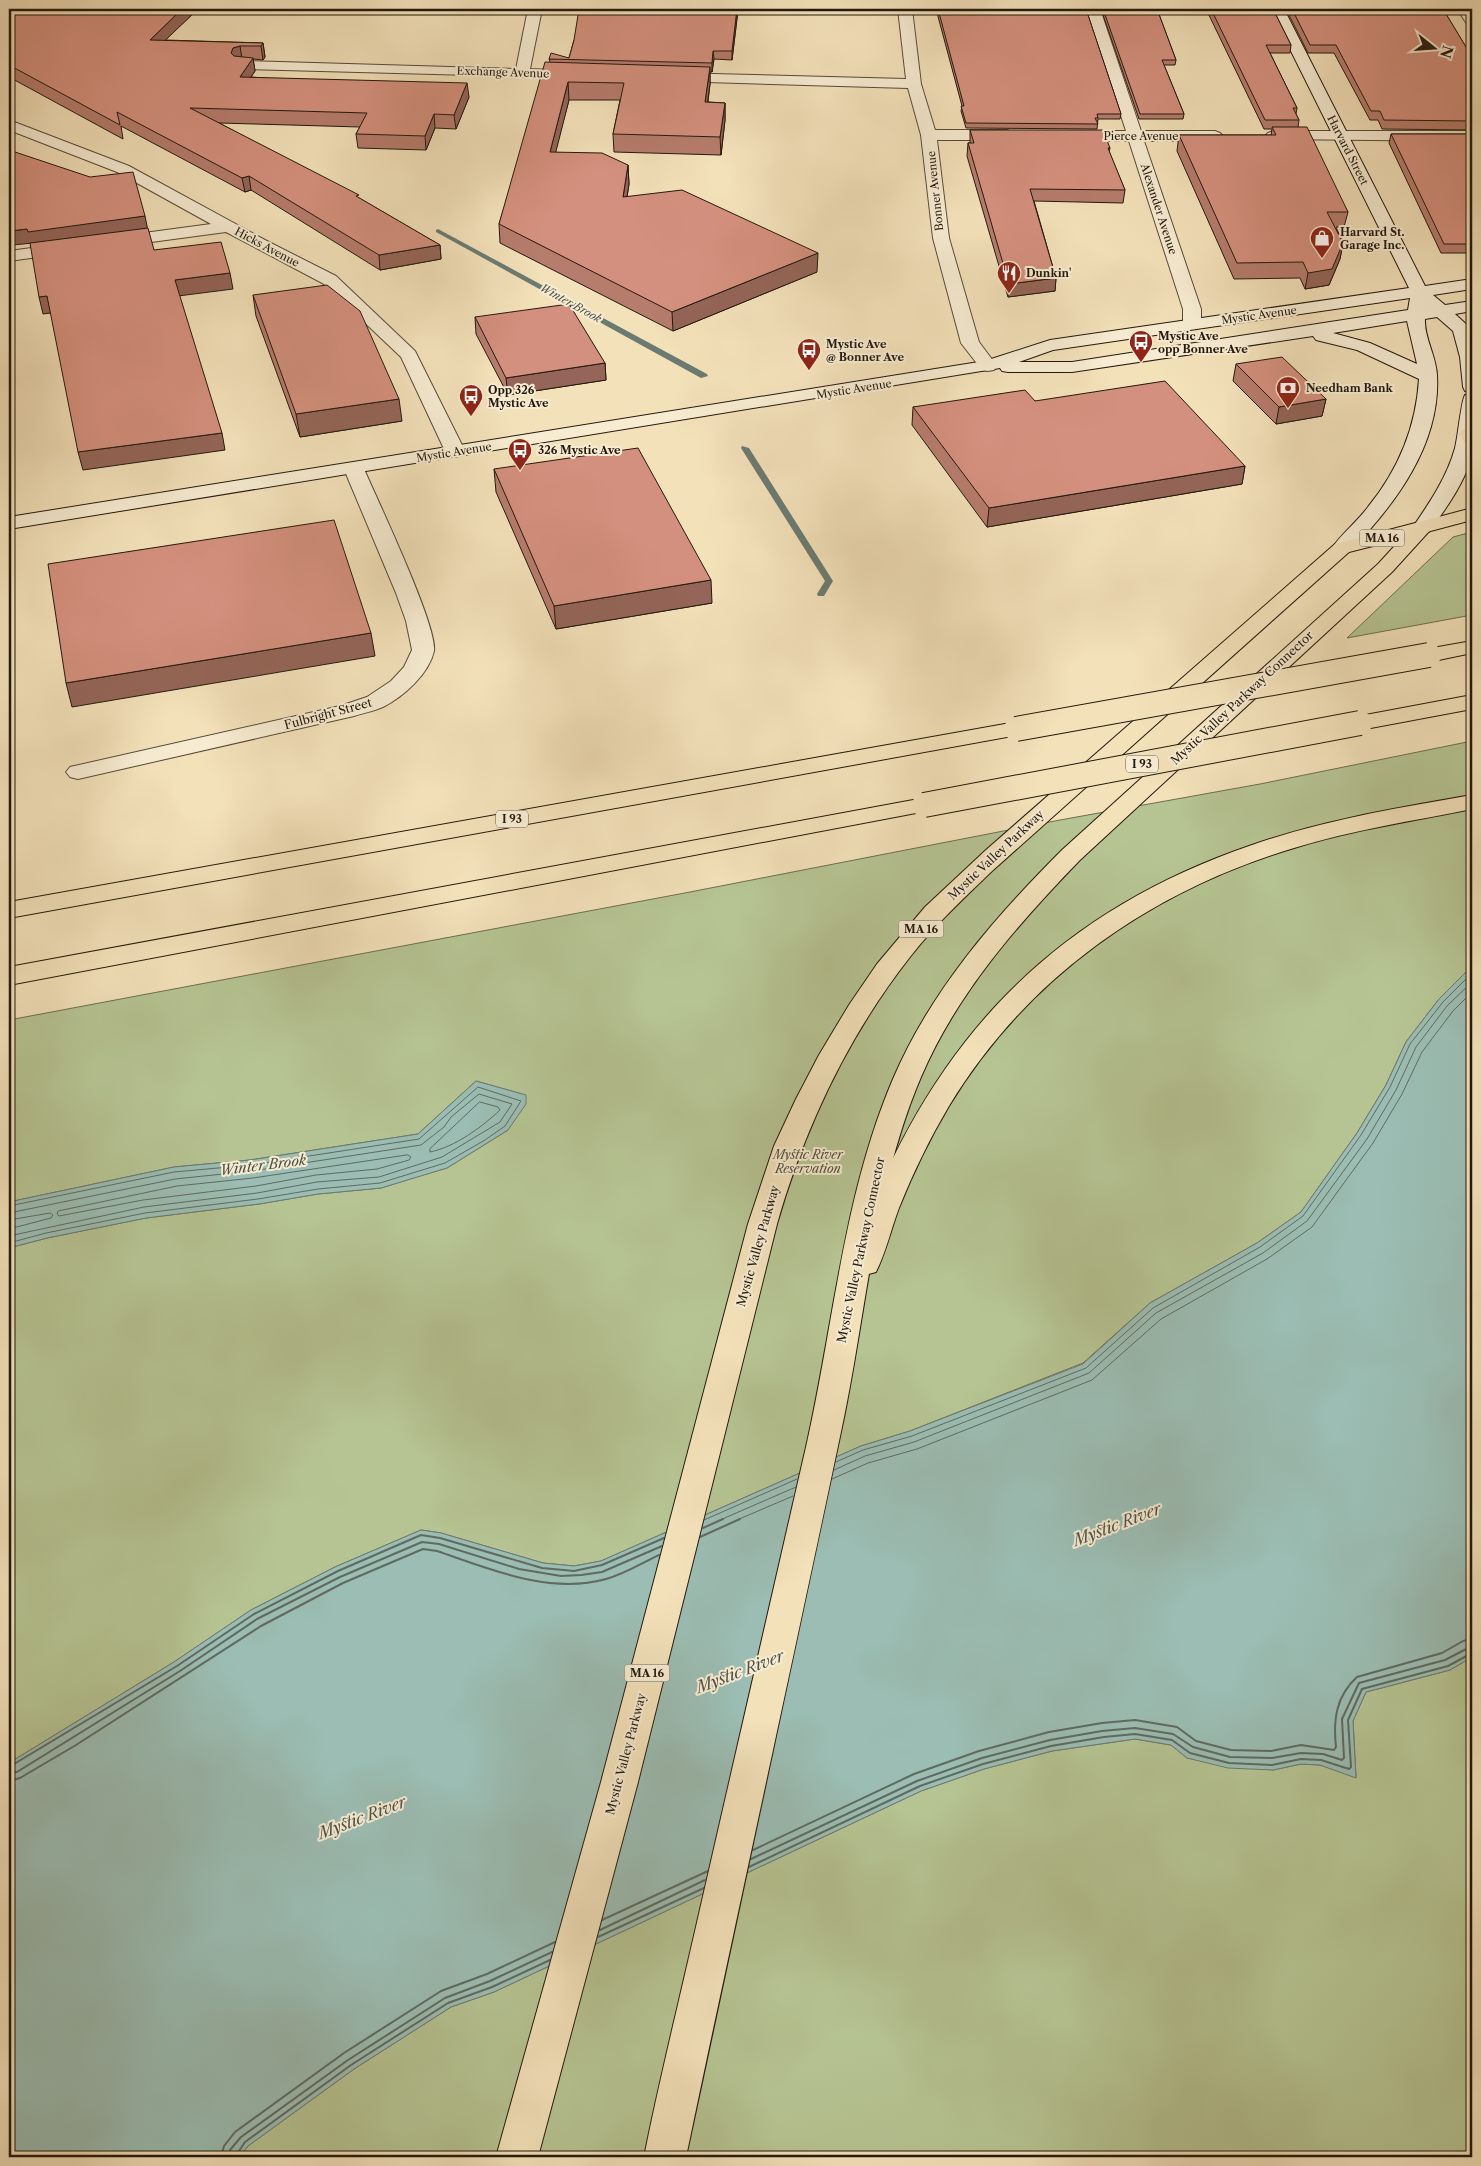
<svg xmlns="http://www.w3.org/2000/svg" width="1481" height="2166" font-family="'Libre Caslon Text',serif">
<rect width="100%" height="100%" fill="#f3e1ba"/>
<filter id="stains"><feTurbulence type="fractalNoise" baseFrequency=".004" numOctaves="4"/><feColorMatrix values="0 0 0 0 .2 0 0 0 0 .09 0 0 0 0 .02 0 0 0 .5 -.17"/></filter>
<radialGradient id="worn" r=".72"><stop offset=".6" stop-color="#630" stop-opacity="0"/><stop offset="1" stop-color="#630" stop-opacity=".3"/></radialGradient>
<g fill="#b6c493" stroke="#6c6e50">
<polygon points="1472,532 1472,615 1347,638 1453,537"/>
<polygon points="1472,741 1472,966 1439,999 1406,1042 1386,1085 1357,1133 1301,1212 1257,1243 1150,1303 1083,1363 910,1431 861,1446 601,1561 574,1566 543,1563 441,1533 421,1530 335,1567 251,1610 174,1662 9,1763 9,1248 47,1238 146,1218 259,1204 318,1194 381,1188 426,1174 447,1168 508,1130 525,1095 476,1081 418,1134 250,1160 174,1167 9,1202 9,1020 690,892 1060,820 1260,784"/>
<polygon points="1472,1657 1472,2157 239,2157 248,2146 354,2069 451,2007 494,1992 921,1791 984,1769 1052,1751 1135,1739 1171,1745 1187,1758 1273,1770 1301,1764 1320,1765 1356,1777 1353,1721 1366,1692 1450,1670"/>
</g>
<g fill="#9bbdb3" stroke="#6b7b71">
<polygon points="1472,966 1472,1657 1450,1670 1366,1692 1353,1721 1356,1778 1320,1765 1301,1764 1273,1770 1228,1768 1187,1758 1171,1745 1135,1739 1052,1751 984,1769 921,1791 494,1992 451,2007 354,2069 248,2146 239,2157 9,2157 9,1763 174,1662 251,1610 335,1567 421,1530 441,1533 543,1563 574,1566 601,1561 861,1446 910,1431 1083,1364 1150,1303 1257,1243 1301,1212 1357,1133 1386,1085 1406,1042 1439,999"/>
<polygon points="476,1081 526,1095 526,1104 508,1130 447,1168 381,1188 318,1194 259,1204 146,1218 47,1238 9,1248 9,1202 174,1167 250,1160 418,1134"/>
</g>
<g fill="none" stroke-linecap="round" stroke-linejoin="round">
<g stroke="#5f6b60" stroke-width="1">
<path d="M480,1102l18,5 2,3c-18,17 -45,37 -70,42v-3z"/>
<polygon points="408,1155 411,1157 409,1160 377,1169 316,1175 256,1186 143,1200 59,1216 57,1214 58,1211 177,1186 253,1178"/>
<polyline points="9,1206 174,1172 251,1165 419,1139 478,1087 521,1101 505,1126 485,1140 445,1163 380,1183 318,1189 258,1199 145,1213 46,1233 9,1243"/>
<polyline points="9,1213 175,1179 252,1171 421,1145 444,1127 451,1117 479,1094 512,1104 500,1122 442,1157 379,1177 317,1182 257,1193 144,1207 9,1236"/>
<polyline points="9,1220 50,1213 53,1215 51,1218 9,1229"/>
<polyline points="836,1462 863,1450 912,1436 1086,1368 1153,1308 1260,1247 1303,1216 1361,1135 1390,1087 1410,1044 1443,1002 1472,973"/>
<polyline points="834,1470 865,1456 914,1442 1089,1373 1156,1313 1263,1253 1307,1221 1367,1139 1396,1090 1416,1047 1447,1006 1472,982"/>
<polyline points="832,1479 868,1463 917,1449 1092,1380 1161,1319 1267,1259 1312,1227 1373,1143 1402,1094 1422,1052 1453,1011 1472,992"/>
<polyline points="704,1520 797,1479"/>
<polyline points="720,1520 796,1487"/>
<polyline points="737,1520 793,1496"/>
</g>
<g stroke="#5f6b60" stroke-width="2">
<polyline points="703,1528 723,1519"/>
<polyline points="700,1537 740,1519"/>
<polyline points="9,1767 177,1666 254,1614 338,1571 421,1535 440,1538 542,1568 574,1571 602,1565 664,1538"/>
<polyline points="9,1773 17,1772 180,1671 257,1619 340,1577 422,1542 439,1544 519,1569 561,1576 581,1575 602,1572 662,1546"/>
<path d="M9,1781l11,-3 56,-33 185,-119 82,-43 80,-34 14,2c53,18 112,44 169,28 19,-5 36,-16 53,-24"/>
<path d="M753,1850l161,-76 65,-23 70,-19 53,-9 33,-3 42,7 19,14 35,9 40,1 30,-6 33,5 2,-3c-3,-27 0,-51 21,-70l85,-24 21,-12 9,-2"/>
<polyline points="751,1859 917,1781 982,1758 1050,1740 1102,1731 1135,1728 1173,1734 1193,1747 1230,1757 1272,1758 1301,1753 1323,1754 1342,1760 1344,1758 1342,1719 1359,1683 1445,1660 1472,1646"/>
<polyline points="749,1867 920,1786 983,1764 1051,1746 1104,1737 1135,1734 1172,1740 1190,1753 1229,1763 1272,1765 1301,1759 1321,1760 1349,1769 1351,1767 1348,1720 1362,1689 1448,1666 1472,1653"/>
<polyline points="602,1920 708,1871"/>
<polyline points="600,1930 705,1880"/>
<polyline points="598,1937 704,1888"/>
<polyline points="221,2157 224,2146 235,2132 344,2053 441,1991 487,1974 555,1942"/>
<polyline points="229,2157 230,2150 241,2137 348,2060 445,1998 490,1981 552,1952"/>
<polyline points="235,2157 245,2142 351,2065 448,2003 492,1987 550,1960"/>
</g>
<g fill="#6b7b71" fill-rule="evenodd">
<polygon points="438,229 707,374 708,376 701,378 436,232 436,230"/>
<polygon points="742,446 749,448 833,581 824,596 818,596 817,594 825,581 741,448"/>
</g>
<g stroke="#574b38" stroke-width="2">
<g id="minor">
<polygon points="528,9 542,9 530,69 580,71 585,72 587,75 585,78 242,69 237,68 235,65 237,62 242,61 516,69"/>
<polygon points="898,9 912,9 921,84 935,130 1007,130 1012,132 1015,135 1012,138 1007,140 937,140 949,238 979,342 997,366 994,370 988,371 982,370 961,343 933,238 921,135 908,88 673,81 668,80 666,77 668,74 673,73 906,79"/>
<polygon points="1086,9 1100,9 1141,131 1215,131 1220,133 1223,136 1220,139 1215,141 1144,141 1201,309 1201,324 1198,328 1192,329 1186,328 1183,324 1183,309 1129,141 1068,141 1063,139 1060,136 1063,133 1068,131 1126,131"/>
<polygon points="1457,9 1471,9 1472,25 1467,24"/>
<polygon points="9,120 129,166 265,240 336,276 415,351 465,451 462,455 455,457 448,455 445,451 401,357 324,284 226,232 114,247 108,246 106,242 108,238 114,237 211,224 117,172 9,130"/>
<polygon points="1273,131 1472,131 1472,141 1268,139 1265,136 1268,133"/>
<polygon points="69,243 75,244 77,248 75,252 9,261 9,251"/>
<path d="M354,463l7,2 3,4c13,30 74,158 70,182 -5,23 -31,46 -51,56 -9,4 -20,6 -29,9l-276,63 -8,-2 -4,-5 4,-5 270,-61 27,-9 24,-16 13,-14 8,-17 -6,-29 -10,-28 -52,-124 3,-4z"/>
</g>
</g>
<g stroke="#23190d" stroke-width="2">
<g id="secondary">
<path d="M1270,9h14l141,277 47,-7v10l-39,6 12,10 27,-4v10l-17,3 12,11 5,12v55l-7,-1 -2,-4 -3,-30 -7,-26 -16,-14 -12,2c-1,19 11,36 12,56 4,69 -42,130 -88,177l-7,2 -7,-2 -3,-4c10,-15 25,-26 36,-41 30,-37 48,-79 51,-128l-62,-29 -41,-10 -3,-4 -241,36h-64l-6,-1 -2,-3 -991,161v-12l976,-156 65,-21 359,-52zM1410,298l-2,12 -336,52h-53l34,-12zM1407,321l10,43 -47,-21 -37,-10z"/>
<path d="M1472,393c1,15 3,49 0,63 -8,28 -26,52 -42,75l-7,2 -7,-2 -3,-4c17,-25 34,-50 42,-79 3,-11 6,-47 10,-53z"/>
</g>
</g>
<g stroke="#23190d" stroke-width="2">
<g id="primary">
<polygon points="1469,428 1472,429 1472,445 1465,443 1459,434 1462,430"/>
<polygon points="1472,508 1472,520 1423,533 1416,531 1413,527 1416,523"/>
<path d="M1472,795v14c-59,12 -120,21 -178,39 -143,43 -267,129 -345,258 -19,32 -36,67 -50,102 -8,21 -13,44 -23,64l-11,3 -11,-3 -4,-8c70,-208 191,-347 402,-419 71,-25 146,-37 220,-50z"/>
</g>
</g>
<g stroke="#23190d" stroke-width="2">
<path id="trunk" d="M1423,521l7,2 3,4 -41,45 -312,288c-63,65 -123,133 -159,217 -47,110 -54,233 -79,350 -51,243 -105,486 -156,730h-42c16,-80 36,-159 54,-239 36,-157 72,-314 108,-471 28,-123 37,-251 87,-368 38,-89 102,-162 169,-229l316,-286 23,-25 -52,13 -358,320c-28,27 -57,54 -81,85 -62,79 -105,170 -133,267l-139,558 -100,375h-42l105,-375 147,-558 26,-78 22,-47 23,-44 30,-50 28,-41 48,-57 61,-57 349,-306z"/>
</g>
<g stroke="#23190d" stroke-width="2">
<g id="motorway">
<polygon points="1472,641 1472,653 1429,662 1421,660 1418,655 1421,650"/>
<polygon points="1472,695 1472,709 1360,730 1352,728 1349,723 1352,718 1360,716"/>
<polygon points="1016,722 1024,724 1027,729 1024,734 9,918 9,902"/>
<polygon points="924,798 932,800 936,805 932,810 9,985 9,967"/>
</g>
</g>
<use href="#minor" fill="#f7ecd2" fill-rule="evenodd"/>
<use href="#secondary" fill="#f7ecd2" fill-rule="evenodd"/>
<use href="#primary" fill="#f3e1ba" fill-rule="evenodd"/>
<use href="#trunk" fill="#f3e1ba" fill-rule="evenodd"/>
<use href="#motorway" fill="#f3e1ba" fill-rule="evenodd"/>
<g stroke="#23190d" stroke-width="26" stroke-linecap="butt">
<g id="motorway-bridge">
<polyline points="1016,729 1429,655"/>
<polyline points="924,805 1360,723"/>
</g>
</g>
<use href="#motorway-bridge" stroke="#f3e1ba" stroke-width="24"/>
</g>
<g fill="#b67c6c" stroke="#23190d">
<polygon points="9,9 198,9 165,40 263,43 265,57 263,60 253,59 255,71 251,77 469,97 456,129 435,128 426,150 358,148 356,134 360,127 219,123 359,198 440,245 441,259 380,270 251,190 245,192 121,126 123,139 9,77"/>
<polygon points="340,9 411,9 410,11"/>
<polygon points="738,9 732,60 714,59 712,72 710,72 710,84 708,102 725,103 725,120 721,155 614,152 613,134 620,100 569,100 555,152 628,165 629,184 627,197 817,272 673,331 500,243 499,224 550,62 549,59 569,58 574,40"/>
<polygon points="936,9 1086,9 1121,114 1120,119 1098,119 1097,129 966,128 961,111 962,106"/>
<polygon points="1101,9 1157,9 1176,60 1175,65 1164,65 1184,114 1183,119 1139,119"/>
<polygon points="1206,9 1273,9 1291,45 1290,53 1270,53 1297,108 1296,114 1299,120 1298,127 1348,212 1344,227 1336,227 1343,243 1340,259 1329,285 1305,289 1300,278 1234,279 1177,151 1179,135 1271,135 1272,129 1264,129"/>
<polygon points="1286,9 1443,9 1472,57 1472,130 1382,129 1378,120 1370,120 1334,53 1308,53"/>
<polygon points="970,130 1110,148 1109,152 1125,190 1123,203 1034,201 1056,278 1055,291 1008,297 967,156 968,143 970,143"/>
<polygon points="1391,134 1472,134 1472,253 1441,253 1389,143"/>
<polygon points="253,295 402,421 300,437 256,316"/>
<polygon points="475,317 605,363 606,380 508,395 476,334"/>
<polygon points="1236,364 1326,399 1322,416 1276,424 1233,381"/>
<polygon points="1035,401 1245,466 1242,484 987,527 912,425 913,407"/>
<polygon points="494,469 712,603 556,629 496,492"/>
</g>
<g fill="#946558" stroke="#23190d">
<polygon points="182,9 198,9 152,53 150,40"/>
<polygon points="737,9 738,9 738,11 732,60 732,51"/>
<polygon points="263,43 265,57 263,60 261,46"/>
<polygon points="240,46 242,59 235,61 231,53 233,48"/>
<polygon points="713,51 714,59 712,72 712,63"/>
<polygon points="253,58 255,71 242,90 240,77"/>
<polygon points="710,67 710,84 705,120 705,102"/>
<polygon points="568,82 569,100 551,171 550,152"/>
<polygon points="467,83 469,97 456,129 454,115"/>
<polygon points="725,103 725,120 721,155 720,137"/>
<polygon points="434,114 435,128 426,150 425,136"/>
<polygon points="628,165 629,184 624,216 623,197"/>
<polygon points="249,176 251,190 245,192 242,178"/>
<polygon points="145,216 148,231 13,245 10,231"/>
<polygon points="1343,243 1340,259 1329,285 1305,289 1308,273"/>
<polygon points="440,245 441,259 380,270 379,255"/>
<polygon points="818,253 817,272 673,331 672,312"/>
<polygon points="230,273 233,289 178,296 175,280"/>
<polygon points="1056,278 1055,291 1008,297 1009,284"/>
<polygon points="47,296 51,313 43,314 39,297"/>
<polygon points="605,363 606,380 508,395 506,378"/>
<polygon points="399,399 402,421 300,437 296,414"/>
<polygon points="1326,399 1322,416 1276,424 1279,407"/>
<polygon points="222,433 225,450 83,470 78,452"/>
<polygon points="1245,466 1242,484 987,527 989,508"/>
<polygon points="711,580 712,603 556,629 554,606"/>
<polygon points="371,633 375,656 72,707 66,683"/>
</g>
<g fill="#d4907e" stroke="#23190d">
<polygon points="9,9 182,9 150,40 263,43 261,46 240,46 233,48 231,53 234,56 253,58 240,77 467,83 454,115 434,114 425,136 356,134 367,113 190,108 359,195 356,196 440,245 379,255 249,176 242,178 117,112 120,125 9,65"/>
<polygon points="579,9 737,9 732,51 713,51 712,63 549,59 551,53 569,58 574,40"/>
<polygon points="938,9 1086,9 1121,114 1097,114 1098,118 1095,118 1098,124 966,123 961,106 964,106"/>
<polygon points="1103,9 1157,9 1176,60 1162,60 1184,114 1140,114"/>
<polygon points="1211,9 1273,9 1291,45 1266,45 1297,108 1293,108 1299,120 1265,120"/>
<polygon points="1292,9 1443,9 1472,57 1472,121 1384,120 1380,111 1371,111 1336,45 1310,45"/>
<polygon points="545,62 710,67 705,102 725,103 720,137 613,134 624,83 568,82 550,152 602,153 628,165 623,197 682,190 818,253 672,312 499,224"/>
<polygon points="1272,127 1307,127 1348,212 1327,212 1343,243 1332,269 1308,273 1303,262 1237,263 1179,135 1276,135"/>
<polygon points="970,130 1103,130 1110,148 1108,148 1125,190 1030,189 1056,278 1009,284 968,143 974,143"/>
<polygon points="1391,134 1472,134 1472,244 1444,244"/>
<polygon points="9,150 90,177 133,172 145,216 28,232 27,229 10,231 9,225"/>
<polygon points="148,228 154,250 221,242 230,273 175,280 222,433 78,452 47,296 39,297 30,243"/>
<polygon points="327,285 360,311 399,399 296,414 253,295"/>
<polygon points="569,304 605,363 506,378 475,317"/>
<polygon points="1282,357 1326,399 1279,407 1236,364"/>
<polygon points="1165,381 1245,466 989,508 913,407 1025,390 1035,401"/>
<polygon points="638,448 711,580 554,606 494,469"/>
<polygon points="334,520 371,633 66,683 48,564"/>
</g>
<defs>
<g id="shop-pin" transform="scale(1.25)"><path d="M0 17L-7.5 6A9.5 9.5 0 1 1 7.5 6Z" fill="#8f2418" stroke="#f7ecd2"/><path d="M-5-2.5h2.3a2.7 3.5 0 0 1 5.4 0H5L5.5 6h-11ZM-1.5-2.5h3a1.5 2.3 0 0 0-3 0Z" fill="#fff"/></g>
<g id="restaurant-pin" transform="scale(1.25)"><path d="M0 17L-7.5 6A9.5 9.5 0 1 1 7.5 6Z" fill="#8f2418" stroke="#f7ecd2"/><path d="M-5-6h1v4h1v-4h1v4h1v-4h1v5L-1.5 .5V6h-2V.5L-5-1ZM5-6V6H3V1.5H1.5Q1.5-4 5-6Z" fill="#fff"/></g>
<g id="bus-pin" transform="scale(1.25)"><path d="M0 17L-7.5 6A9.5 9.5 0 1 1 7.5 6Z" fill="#8f2418" stroke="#f7ecd2"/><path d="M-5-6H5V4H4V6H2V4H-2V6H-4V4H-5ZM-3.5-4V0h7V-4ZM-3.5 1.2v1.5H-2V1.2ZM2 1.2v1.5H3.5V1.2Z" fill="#fff"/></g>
<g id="bank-pin" transform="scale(1.25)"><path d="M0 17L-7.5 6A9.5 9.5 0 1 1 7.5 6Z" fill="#8f2418" stroke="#f7ecd2"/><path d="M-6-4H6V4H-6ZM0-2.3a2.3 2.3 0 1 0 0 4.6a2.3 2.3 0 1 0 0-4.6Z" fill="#fff"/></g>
</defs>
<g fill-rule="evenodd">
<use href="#shop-pin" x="1322" y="238"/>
<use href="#restaurant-pin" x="1009" y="273"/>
<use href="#bus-pin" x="1141" y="342"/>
<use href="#bus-pin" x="809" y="350"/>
<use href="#bank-pin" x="1288" y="388"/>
<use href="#bus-pin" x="471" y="396"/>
<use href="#bus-pin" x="520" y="450"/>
</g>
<g text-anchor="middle" stroke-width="4" stroke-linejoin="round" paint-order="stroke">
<g font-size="11" fill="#23190d" stroke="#f7ecd2">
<text transform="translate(503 72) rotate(2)" y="4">Exchange Avenue</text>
<text x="1141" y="140">Pierce Avenue</text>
<text transform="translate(1348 150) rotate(63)" y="4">Harvard Street</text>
<text transform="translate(935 191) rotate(-96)" y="4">Bonner Avenue</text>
<text transform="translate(1159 209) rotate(72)" y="4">Alexander Avenue</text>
<text transform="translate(267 247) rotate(28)" y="4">Hicks Avenue</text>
<text transform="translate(1259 315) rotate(-8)" y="4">Mystic Avenue</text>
<text transform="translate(854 389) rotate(-9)" y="4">Mystic Avenue</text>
<text transform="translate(454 452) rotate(-9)" y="4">Mystic Avenue</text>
</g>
<g font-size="11" font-weight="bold" fill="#23190d" stroke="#f7ecd2" text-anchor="start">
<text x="1340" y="236">Harvard St.<tspan x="1340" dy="13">Garage Inc.</tspan></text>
<text x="1026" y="277">Dunkin'</text>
<text x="1158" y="340">Mystic Ave<tspan x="1158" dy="13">opp Bonner Ave</tspan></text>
<text x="826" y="348">Mystic Ave<tspan x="826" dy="13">@ Bonner Ave</tspan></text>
<text x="1306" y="392">Needham Bank</text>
<text x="488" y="394">Opp 326<tspan x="488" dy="13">Mystic Ave</tspan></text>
<text x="538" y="454">326 Mystic Ave</text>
</g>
<g font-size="11" font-style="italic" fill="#4d5247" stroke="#f7ecd2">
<text transform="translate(571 303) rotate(29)" y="4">Winter Brook</text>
</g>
<g fill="#f7ecd2" stroke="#635848" stroke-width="1">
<rect x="1359.5" y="529.5" width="45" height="17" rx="4"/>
<rect x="1126" y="755.5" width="32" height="17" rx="4"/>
<rect x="496" y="810.5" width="32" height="17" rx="4"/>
<rect x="898.5" y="920.5" width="45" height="17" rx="4"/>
<rect x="624.5" y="1664.5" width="45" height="17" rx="4"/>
</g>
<g font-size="11" font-weight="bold" fill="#23190d">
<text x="1382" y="542">MA 16</text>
<text x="1142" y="768">I 93</text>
<text x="512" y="823">I 93</text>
<text x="921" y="933">MA 16</text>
<text x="647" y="1677">MA 16</text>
</g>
<g font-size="12" fill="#23190d" stroke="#f7ecd2">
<text transform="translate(1242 698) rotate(-43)" y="4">Mystic Valley Parkway Connector</text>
<text transform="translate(328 714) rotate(-15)" y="4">Fulbright Street</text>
<text transform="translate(996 855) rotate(-43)" y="4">Mystic Valley Parkway</text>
<text transform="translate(758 1246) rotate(-74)" y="4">Mystic Valley Parkway</text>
<text transform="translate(861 1250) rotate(-78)" y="4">Mystic Valley Parkway Connector</text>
<text transform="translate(626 1754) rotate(-75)" y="4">Mystic Valley Parkway</text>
</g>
<g font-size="12" font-style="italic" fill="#4f4c35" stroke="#f7ecd2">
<text x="808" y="1159">Mystic River<tspan x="808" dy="14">Reservation</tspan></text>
</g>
<g font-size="14" font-style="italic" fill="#4d5247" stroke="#f7ecd2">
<text transform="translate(263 1165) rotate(-7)" y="5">Winter Brook</text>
</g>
<g font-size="16" font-style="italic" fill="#4d5247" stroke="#f7ecd2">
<text transform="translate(1117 1524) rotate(-21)" y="6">Mystic River</text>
<text transform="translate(740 1671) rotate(-21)" y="6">Mystic River</text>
<text transform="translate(362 1817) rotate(-21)" y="6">Mystic River</text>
</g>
</g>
<rect width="1481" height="2166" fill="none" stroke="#f3e1ba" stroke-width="30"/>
<rect x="10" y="10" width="1461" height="2146" fill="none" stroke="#23190d" stroke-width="2.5"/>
<rect x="15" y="15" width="1451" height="2136" fill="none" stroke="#23190d"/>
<g transform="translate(1434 48) rotate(107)" stroke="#f7ecd2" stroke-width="4" paint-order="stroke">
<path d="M0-4L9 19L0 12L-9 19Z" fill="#23190d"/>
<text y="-8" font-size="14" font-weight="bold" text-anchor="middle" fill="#23190d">N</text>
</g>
<rect width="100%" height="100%" filter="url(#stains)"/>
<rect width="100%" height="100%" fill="url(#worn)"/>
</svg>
